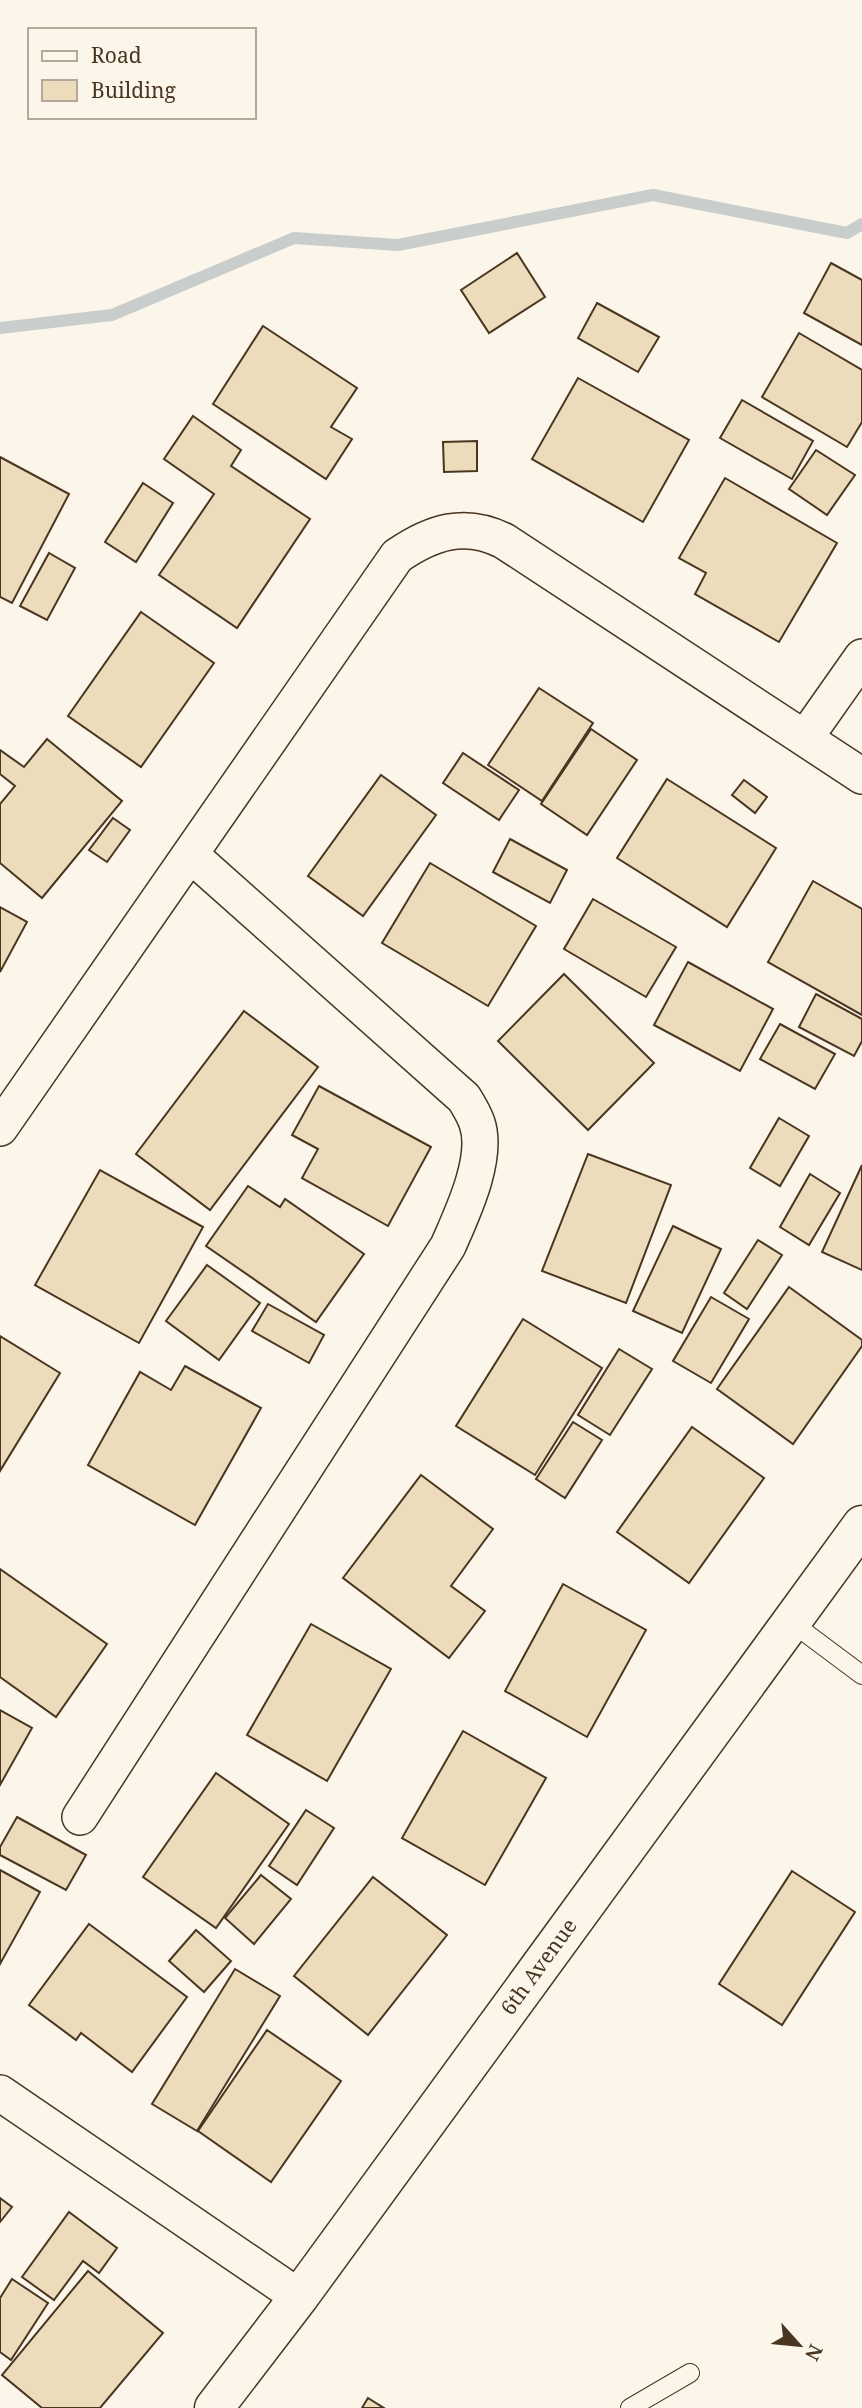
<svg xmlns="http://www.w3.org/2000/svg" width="862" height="2408" font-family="'Noto Serif',serif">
<rect width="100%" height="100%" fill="#fbf6e9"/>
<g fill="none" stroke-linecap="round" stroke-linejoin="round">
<polyline stroke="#c9cecd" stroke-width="12" points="0,328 112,315 294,238 398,245 653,195 847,233 862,224"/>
</g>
<g fill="#ecdcbc" stroke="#4a3520" stroke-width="2">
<polygon points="517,253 545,297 489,333 461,290"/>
<polygon points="831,263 862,280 862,345 804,313"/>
<polygon points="597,303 659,337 638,372 578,338"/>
<polygon points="263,326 357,388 331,427 352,439 326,479 213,404"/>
<polygon points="799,333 862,370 862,422 847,447 762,397"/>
<polygon points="578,378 689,440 643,522 532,459"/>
<polygon points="742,400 813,441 792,479 720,438"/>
<polygon points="193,416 241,450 231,466 310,519 237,628 159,575 214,494 164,459"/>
<polygon points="477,441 477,471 444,472 443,442"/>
<polygon points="816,450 855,475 827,515 789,489"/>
<polygon points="0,457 69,494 12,603 0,597"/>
<polygon points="725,478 837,543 779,642 695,594 706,573 679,558"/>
<polygon points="143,483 173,503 136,562 105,542"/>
<polygon points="49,553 75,568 47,620 20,606"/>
<polygon points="141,612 214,663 141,767 68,716"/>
<polygon points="539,688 593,723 542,801 488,765"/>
<polygon points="591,729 637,760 587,835 541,804"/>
<polygon points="47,739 122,801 42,898 0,863 0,804 15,786 0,774 0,750 24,767"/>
<polygon points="463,753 519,790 499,820 443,783"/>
<polygon points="381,775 436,815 363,916 308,876"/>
<polygon points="667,779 776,848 727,927 617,858"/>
<polygon points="744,780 767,797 755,813 732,795"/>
<polygon points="113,818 130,830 107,862 89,850"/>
<polygon points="510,839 567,870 550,903 493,872"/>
<polygon points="430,863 536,926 488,1006 382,943"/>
<polygon points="813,881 862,909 862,1015 768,962"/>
<polygon points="593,899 676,947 646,997 564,949"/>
<polygon points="0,907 27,922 0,972"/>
<polygon points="688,962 773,1009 740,1071 654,1025"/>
<polygon points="564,974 654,1063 588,1130 498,1041"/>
<polygon points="816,994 862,1019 862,1041 854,1056 799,1027"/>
<polygon points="244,1011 318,1067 210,1210 136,1154"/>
<polygon points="780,1024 835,1054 815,1089 760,1059"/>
<polygon points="319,1086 431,1147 388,1226 302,1178 318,1149 292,1135"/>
<polygon points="779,1118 809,1136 780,1186 750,1168"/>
<polygon points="588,1154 671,1185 626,1303 542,1271"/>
<polygon points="862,1165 862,1270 822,1252"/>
<polygon points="100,1170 203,1227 139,1343 35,1285"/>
<polygon points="810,1174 840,1193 809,1245 780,1227"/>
<polygon points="248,1186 280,1207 285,1199 364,1254 316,1322 206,1246"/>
<polygon points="673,1226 721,1249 682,1333 633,1311"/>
<polygon points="758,1240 782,1255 747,1309 724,1293"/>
<polygon points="207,1265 260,1303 219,1360 166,1321"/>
<polygon points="789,1287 862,1340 862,1346 793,1444 717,1389"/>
<polygon points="711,1297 749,1319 711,1383 673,1361"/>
<polygon points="268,1304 324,1335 309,1363 252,1331"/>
<polygon points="523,1319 602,1368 535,1475 456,1426"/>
<polygon points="0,1336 60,1373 0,1471"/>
<polygon points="619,1349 652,1369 610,1435 578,1415"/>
<polygon points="185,1366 261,1408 195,1525 88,1465 140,1372 171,1390"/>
<polygon points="573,1422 602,1440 565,1498 536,1479"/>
<polygon points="692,1427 764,1478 689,1583 617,1532"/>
<polygon points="421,1475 493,1529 451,1586 485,1611 449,1658 343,1578"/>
<polygon points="0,1569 107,1644 56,1717 0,1677"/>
<polygon points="563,1584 646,1630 587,1737 505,1691"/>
<polygon points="311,1624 391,1669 327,1781 247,1735"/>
<polygon points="0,1710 32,1728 0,1785"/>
<polygon points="463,1731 546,1778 485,1885 402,1838"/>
<polygon points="216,1773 289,1824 216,1928 143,1877"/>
<polygon points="306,1810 334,1828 297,1885 269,1866"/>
<polygon points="17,1817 86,1855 66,1890 0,1855 0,1847"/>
<polygon points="0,1870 40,1892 0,1964"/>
<polygon points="792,1871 855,1912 782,2025 719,1984"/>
<polygon points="261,1875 291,1899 254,1944 225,1918"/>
<polygon points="373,1877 447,1935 368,2035 294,1976"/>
<polygon points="89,1924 187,1997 132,2072 81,2033 76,2040 29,2005"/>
<polygon points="196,1930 231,1961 204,1992 169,1961"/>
<polygon points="235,1969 280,1996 197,2131 152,2104"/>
<polygon points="267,2030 341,2081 271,2182 198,2131"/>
<polygon points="0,2198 12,2207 0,2222"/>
<polygon points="69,2212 117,2248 99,2273 83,2261 54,2300 22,2277"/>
<polygon points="88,2271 163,2333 100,2408 42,2408 2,2375"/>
<polygon points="12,2279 48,2303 11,2360 0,2352 0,2298"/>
<polygon points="368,2398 384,2408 362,2408"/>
</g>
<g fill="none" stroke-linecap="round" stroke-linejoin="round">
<g stroke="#4a3520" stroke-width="20">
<g id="service">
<polyline points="791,1622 862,1675"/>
<polyline points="630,2408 690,2373"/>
</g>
</g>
<g stroke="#4a3520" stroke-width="38">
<g id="minor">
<polyline points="805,738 862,657"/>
<path d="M0,1128l397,-572c35,-24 68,-35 107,-15l358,235"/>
<path d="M80,1817l368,-571c14,-32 41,-88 29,-123 -3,-9 -8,-17 -13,-25l-272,-242"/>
<polyline points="0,2093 299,2297"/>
</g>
</g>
<g stroke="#4a3520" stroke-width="41">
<polyline id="tertiary" points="214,2408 299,2297 862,1525"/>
</g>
<use href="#service" stroke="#fbf6e9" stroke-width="18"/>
<use href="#minor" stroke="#fbf6e9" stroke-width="35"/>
<use href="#tertiary" stroke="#fbf6e9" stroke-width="38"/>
</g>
<g text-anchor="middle" stroke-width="5" stroke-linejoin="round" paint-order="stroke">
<g font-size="21" fill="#4a3520" stroke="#fbf6e9">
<text transform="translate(539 1967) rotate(-54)" y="7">6th Avenue</text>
</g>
</g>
<rect x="28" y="28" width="228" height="91" fill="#fbf6e9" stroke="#b4a999" stroke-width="2"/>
<rect x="42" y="51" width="35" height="10" fill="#fbf6e9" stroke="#b4a999" stroke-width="2"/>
<text x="91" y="63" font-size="21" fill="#4a3520">Road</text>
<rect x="42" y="80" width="35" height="21" fill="#ecdcbc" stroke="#b4a999" stroke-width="2"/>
<text x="91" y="98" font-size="21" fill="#4a3520">Building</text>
<g transform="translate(799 2345) rotate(117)" stroke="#fbf6e9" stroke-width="5" paint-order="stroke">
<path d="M0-5L12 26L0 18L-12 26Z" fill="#4a3520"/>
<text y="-10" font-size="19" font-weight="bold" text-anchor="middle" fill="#4a3520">N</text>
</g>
</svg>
